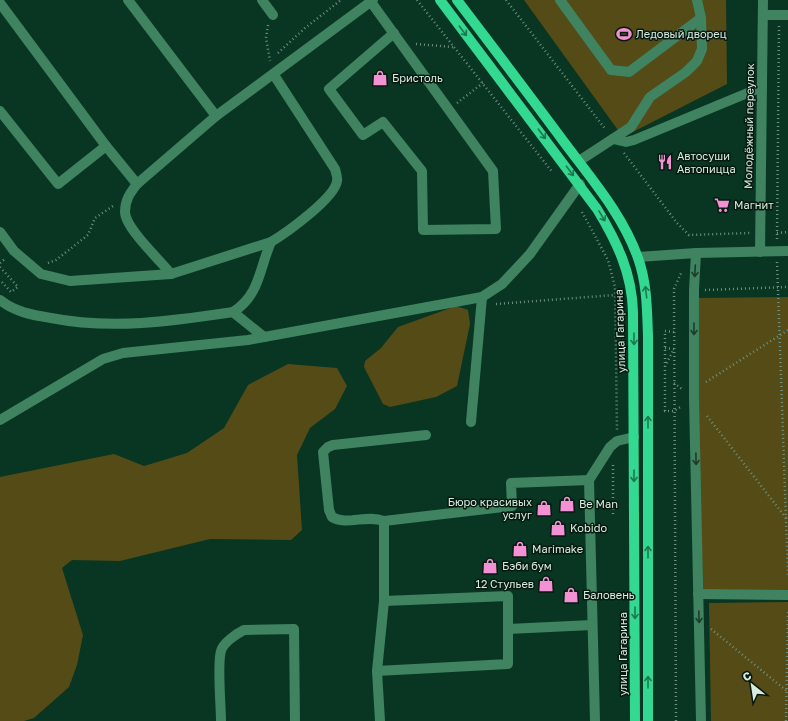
<svg xmlns="http://www.w3.org/2000/svg" width="788" height="721" font-family="'Golos Text',sans-serif">
<rect width="100%" height="100%" fill="#083622"/>
<g fill="#544b17">
<polygon points="524,0 726,0 727,84 623,137"/>
<polygon points="788,297 788,591 701,592 696,298"/>
<polygon points="456,306 468,310 470,324 457,386 436,397 390,407 383,404 364,367 365,361 381,348 398,327"/>
<polygon points="288,364 337,368 347,386 335,409 310,428 297,455 302,530 291,540 210,539 120,561 72,560 62,568 83,635 77,665 69,687 34,718 24,721 0,721 0,477 114,454 144,466 187,453 224,428 248,385"/>
<polygon points="788,602 788,721 711,721 709,603"/>
</g>
<g fill="none" stroke-linecap="round" stroke-linejoin="round">
<g stroke="#6e907f" stroke-width="2.5" stroke-dasharray="1 3" stroke-linecap="butt">
<polyline points="417,0 553,173"/>
<polyline points="506,0 606,130"/>
<polyline points="268,25 266,38 270,61"/>
<polyline points="416,44 453,47"/>
<polyline points="278,53 305,28 341,0"/>
<polyline points="457,103 483,83"/>
<polyline points="624,153 677,223 689,235 750,233"/>
<polyline points="582,212 608,260 615,287 617,430"/>
<polyline points="777,233 788,232"/>
<polyline points="777,239 779,26"/>
<polyline points="777,262 788,577"/>
<polyline points="0,263 6,258"/>
<polyline points="48,263 56,260 88,235 95,218 113,206"/>
<polyline points="0,267 18,287 11,292 0,280"/>
<polyline points="705,290 788,287"/>
<polyline points="496,304 615,295"/>
<polyline points="665,348 674,349 665,366"/>
<polyline points="706,382 788,330"/>
<polyline points="674,383 682,389"/>
<polyline points="664,411 674,411 682,406"/>
<polyline points="665,411 665,331 674,332"/>
<polyline points="707,416 786,518"/>
<polyline points="613,514 613,464"/>
<polyline points="711,629 788,692"/>
<polyline points="676,721 674,289 682,271"/>
<polyline points="786,721 788,610"/>
</g>
<g stroke="#3f8360" stroke-width="10">
<polyline points="128,0 216,116"/>
<polyline points="262,0 273,15"/>
<polyline points="560,0 611,70 629,72 701,18"/>
<polyline points="371,2 493,171 496,229 423,230 422,171 383,122 363,135 329,89 394,33"/>
<polyline points="0,3 106,146 137,184 216,116 373,0"/>
<polyline points="763,15 788,15"/>
<polyline points="0,111 58,184 106,146"/>
<polyline points="613,139 626,142 634,140 762,87"/>
<polyline points="579,161 631,127 650,97 686,72 697,61 702,49 701,18 697,0"/>
<path d="M137,184c-7,9 -12,16 -12,28 0,16 36,49 46,62"/>
<path d="M0,232l14,19 27,23 29,7 101,-7 100,-32c15,-9 64,-44 66,-61 1,-3 -1,-8 -2,-12l-61,-94"/>
<polyline points="760,252 763,0"/>
<polyline points="696,253 694,290 694,399 701,721"/>
<polyline points="638,257 696,253 788,251"/>
<path d="M0,300c15,12 32,15 51,18 61,12 121,3 182,-6l31,25"/>
<path d="M233,312c27,-17 26,-43 38,-70"/>
<polyline points="0,420 103,359 123,353 248,340 482,297 502,284 530,254 580,184"/>
<polyline points="471,422 482,297"/>
<path d="M384,521c-17,-7 -38,5 -52,-4l-3,-7 -6,-58 5,-5 5,-2 93,-10"/>
<polyline points="698,594 788,595"/>
<polyline points="508,629 592,625"/>
<polyline points="377,671 508,664 508,596 384,601"/>
<path d="M221,721c0,-15 -4,-58 0,-70 2,-8 15,-17 23,-21l50,-1 1,92"/>
<polyline points="380,721 377,671 384,601 384,521 512,506 511,483 589,480"/>
<polyline points="595,721 589,480 610,447 617,441 634,437"/>
</g>
<g stroke="#33d891" stroke-width="10">
<path d="M440,0l157,209c20,33 35,64 36,103l2,409"/>
<path d="M457,0c35,46 70,92 104,138 28,38 61,75 77,120 9,25 9,51 10,78v385"/>
</g>
</g>
<defs><path id="oneway-shaft" d="M-6 0H5M1.5-3L5.5 0L1.5 3" fill="none" stroke-width="1.6" stroke-linecap="round" stroke-linejoin="round"/></defs>
<g stroke="#1e7850">
<use href="#oneway-shaft" transform="translate(463 31) rotate(53)"/>
<use href="#oneway-shaft" transform="translate(542 134) rotate(53)"/>
<use href="#oneway-shaft" transform="translate(570 171) rotate(53)"/>
<use href="#oneway-shaft" transform="translate(602 216) rotate(59)"/>
<use href="#oneway-shaft" transform="translate(646 292) rotate(-97)"/>
<use href="#oneway-shaft" transform="translate(634 339) rotate(90)"/>
<use href="#oneway-shaft" transform="translate(648 422) rotate(-90)"/>
<use href="#oneway-shaft" transform="translate(634 476) rotate(90)"/>
<use href="#oneway-shaft" transform="translate(648 552) rotate(-90)"/>
<use href="#oneway-shaft" transform="translate(635 613) rotate(90)"/>
<use href="#oneway-shaft" transform="translate(648 682) rotate(-90)"/>
</g>
<g stroke="#1b3e2c">
<use href="#oneway-shaft" transform="translate(695 271) rotate(93)"/>
<use href="#oneway-shaft" transform="translate(694 329) rotate(90)"/>
<use href="#oneway-shaft" transform="translate(696 459) rotate(89)"/>
<use href="#oneway-shaft" transform="translate(699 617) rotate(88)"/>
</g>
<defs>
<g id="stadium-bare" transform="scale(1.2)"><path d="M0-5a6.5 5 0 1 0 0 10a6.5 5 0 1 0 0-10ZM-3.5-1.8h7v3.6h-7Z" fill="#f391d5" stroke="#081910" stroke-width="2.5" paint-order="stroke"/></g>
<g id="shop-bare" transform="scale(1.2)"><path d="M-5-2.5h2.3a2.7 3.5 0 0 1 5.4 0H5L5.5 6h-11ZM-1.5-2.5h3a1.5 2.3 0 0 0-3 0Z" fill="#f391d5" stroke="#081910" stroke-width="2.5" paint-order="stroke"/></g>
<g id="restaurant-bare" transform="scale(1.2)"><path d="M-5-6h1v4h1v-4h1v4h1v-4h1v5L-1.5 .5V6h-2V.5L-5-1ZM5-6V6H3V1.5H1.5Q1.5-4 5-6Z" fill="#f391d5" stroke="#081910" stroke-width="2.5" paint-order="stroke"/></g>
<g id="supermarket-bare" transform="scale(1.2)"><path d="M-6-5.5h2.5l.6 2H6L4.5 2H-2.5L-4.4-4H-6ZM-1.5 3.2a1.3 1.3 0 1 0 .1 0ZM3 3.2a1.3 1.3 0 1 0 .1 0Z" fill="#f391d5" stroke="#081910" stroke-width="2.5" paint-order="stroke"/></g>
</defs>
<g fill-rule="evenodd">
<use href="#stadium-bare" x="624" y="34"/>
<use href="#shop-bare" x="380" y="78"/>
<use href="#restaurant-bare" x="665" y="162"/>
<use href="#supermarket-bare" x="722" y="205"/>
<use href="#shop-bare" x="567" y="504"/>
<use href="#shop-bare" x="544" y="508"/>
<use href="#shop-bare" x="558" y="528"/>
<use href="#shop-bare" x="520" y="549"/>
<use href="#shop-bare" x="490" y="566"/>
<use href="#shop-bare" x="546" y="584"/>
<use href="#shop-bare" x="571" y="595"/>
</g>
<g text-anchor="middle" stroke-width="3" stroke-linejoin="round" paint-order="stroke">
<g font-size="11" fill="#d6eddf" stroke="#081910" text-anchor="start">
<text x="636" y="38">Ледовый дворец</text>
<text x="392" y="82">Бристоль</text>
<text x="677" y="160">Автосуши<tspan x="677" dy="13">Автопицца</tspan></text>
<text x="734" y="209">Магнит</text>
<text x="532" y="506" text-anchor="end">Бюро красивых<tspan x="532" dy="13">услуг</tspan></text>
<text x="579" y="508">Be Man</text>
<text x="570" y="532">Kobido</text>
<text x="532" y="553">Marimake</text>
<text x="502" y="570">Бэби бум</text>
<text x="534" y="588" text-anchor="end">12 Стульев</text>
<text x="583" y="599">Баловень</text>
</g>
<g font-size="11" fill="#d6eddf" stroke="#081910">
<text transform="translate(749 126) rotate(-89)" y="4">Молодёжный переулок</text>
<text transform="translate(620 331) rotate(-92)" y="4">улица Гагарина</text>
<text transform="translate(623 654) rotate(-90)" y="4">улица Гагарина</text>
</g>
</g>
<g transform="translate(752 685) rotate(330)" stroke="#081910" stroke-width="3" paint-order="stroke">
<path d="M0-3L7 15L0 10L-7 15Z" fill="#d6eddf"/>
<text y="-6" font-size="11" font-weight="bold" text-anchor="middle" fill="#d6eddf">С</text>
</g>
</svg>
